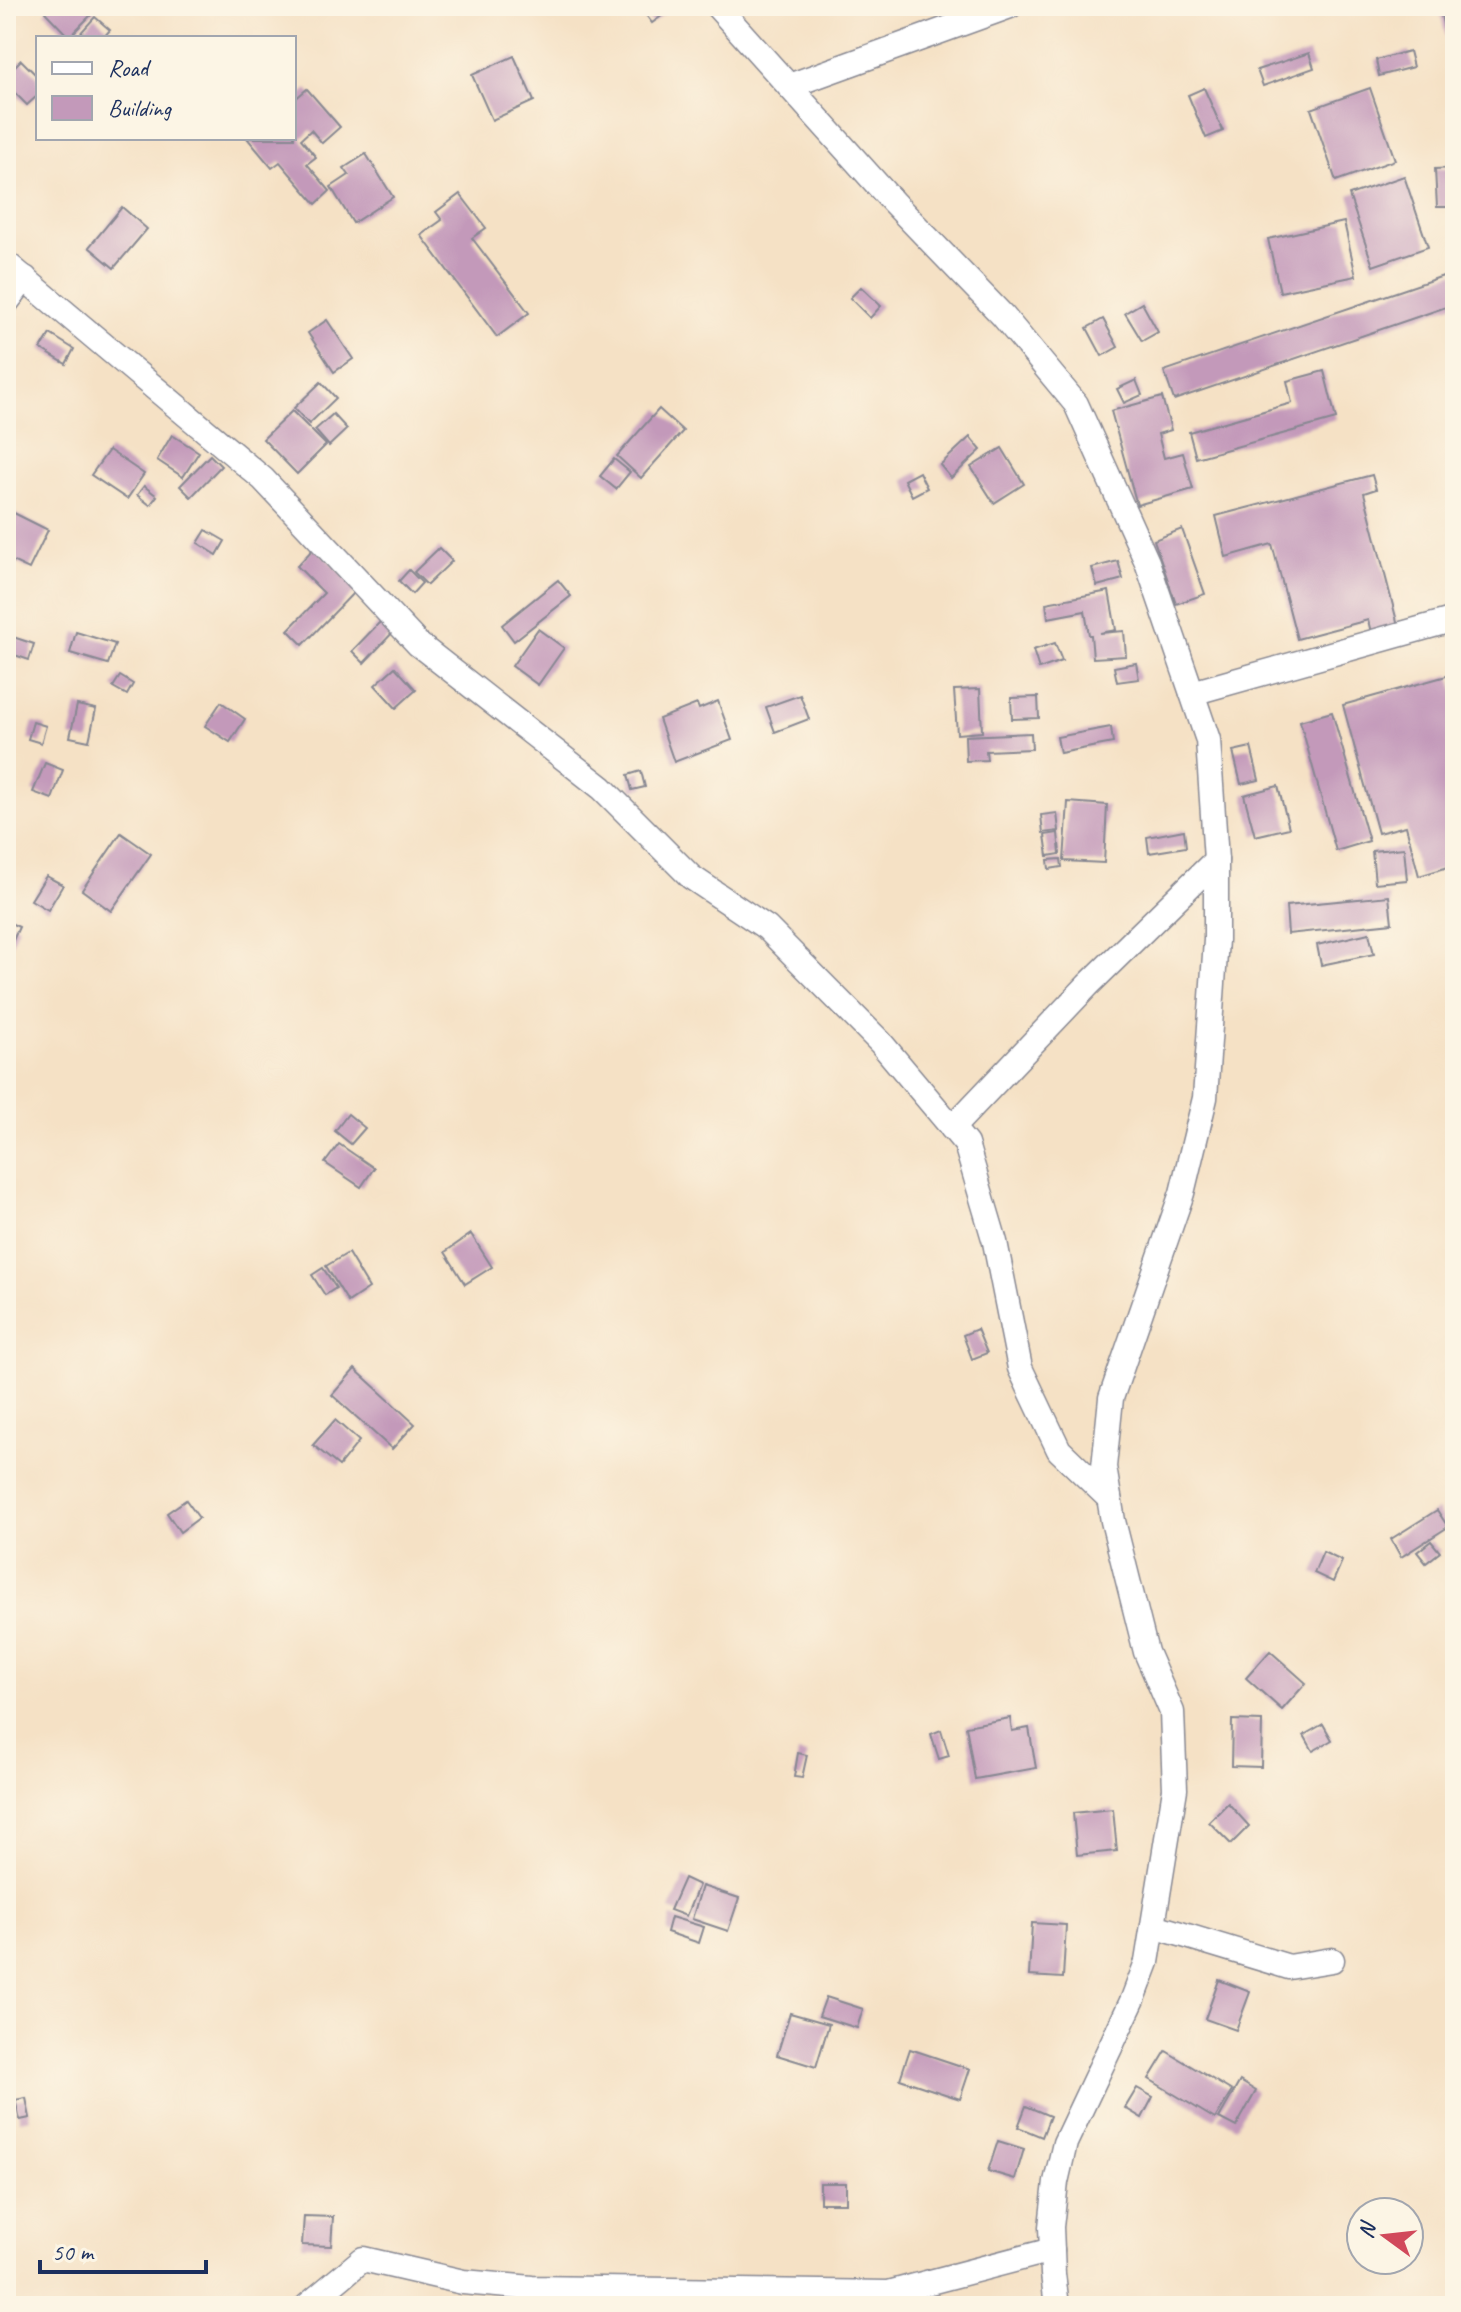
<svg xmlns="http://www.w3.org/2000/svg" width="1461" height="2312" font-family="Caveat,sans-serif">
<rect width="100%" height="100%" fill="#fcf5e5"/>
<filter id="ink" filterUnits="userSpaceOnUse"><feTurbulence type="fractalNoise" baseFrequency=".0125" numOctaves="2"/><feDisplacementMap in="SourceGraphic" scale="16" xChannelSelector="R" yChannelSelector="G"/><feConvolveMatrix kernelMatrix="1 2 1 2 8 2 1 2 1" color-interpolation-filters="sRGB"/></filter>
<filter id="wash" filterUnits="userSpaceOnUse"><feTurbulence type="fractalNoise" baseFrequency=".006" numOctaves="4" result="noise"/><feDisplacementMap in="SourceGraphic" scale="32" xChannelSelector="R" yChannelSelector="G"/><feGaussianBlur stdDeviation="1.8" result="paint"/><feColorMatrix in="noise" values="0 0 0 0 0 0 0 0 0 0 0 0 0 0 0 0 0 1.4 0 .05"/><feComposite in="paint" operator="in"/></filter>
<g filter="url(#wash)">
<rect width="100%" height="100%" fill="#f5e1c5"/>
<g id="blocks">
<g fill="#c399ba">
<polygon points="51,6 92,6 96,10 69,37 45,12"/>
<polygon points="650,6 663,6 667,12 652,23 643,11"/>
<polygon points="1439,6 1455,6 1455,50 1449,51"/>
<polygon points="95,17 110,30 103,38 76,38"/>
<polygon points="1409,51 1413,67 1379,76 1376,60"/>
<polygon points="1309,53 1314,68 1263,86 1257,70"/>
<polygon points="514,56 534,101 492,120 472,75"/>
<polygon points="21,60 38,77 38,95 27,105 6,84 6,75"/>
<polygon points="1204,88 1223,131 1206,138 1188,95"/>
<polygon points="1370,88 1395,160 1336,181 1311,109"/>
<polygon points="307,89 340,127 322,143 311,130 301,139 316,157 307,164 330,191 316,204 280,162 272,168 247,138 294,138 294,100"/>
<polygon points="366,154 393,197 353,223 331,187 349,175 344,168"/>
<polygon points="1455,168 1455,207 1437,207 1435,169"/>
<polygon points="1404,176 1428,247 1373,266 1349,195"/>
<polygon points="460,194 486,228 472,238 529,313 497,337 421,235 442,220 436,212"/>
<polygon points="122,207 147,229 114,268 89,247"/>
<polygon points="1344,222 1356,276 1280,292 1268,239"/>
<polygon points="1455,272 1455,304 1174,400 1164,371"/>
<polygon points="861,287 881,306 870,318 850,298"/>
<polygon points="1142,303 1158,332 1142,341 1125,313"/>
<polygon points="1103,319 1118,347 1102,356 1087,328"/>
<polygon points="327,320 353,359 334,372 308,333"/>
<polygon points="50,334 74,349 66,364 41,349"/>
<polygon points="1324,371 1336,419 1196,458 1189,432 1292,403 1287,381"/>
<polygon points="1136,380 1142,395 1124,403 1117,389"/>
<polygon points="321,382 336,398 309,424 294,408"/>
<polygon points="1162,397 1171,430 1158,434 1164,458 1183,453 1193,489 1137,505 1111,411"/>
<polygon points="659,409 683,431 641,478 617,456"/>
<polygon points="292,411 326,445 297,474 263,439"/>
<polygon points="333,414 347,429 329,446 315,430"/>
<polygon points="172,435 199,452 183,477 157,460"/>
<polygon points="970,437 981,450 951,478 940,465"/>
<polygon points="1002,448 1024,484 994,503 971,467"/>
<polygon points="109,450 144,474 127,499 91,475"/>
<polygon points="210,455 221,466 191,497 180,486"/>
<polygon points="614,459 630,472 616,489 600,476"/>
<polygon points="919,472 927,488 912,496 904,480"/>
<polygon points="1372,475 1376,489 1364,493 1400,633 1373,641 1368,620 1297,639 1272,544 1226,557 1216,516"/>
<polygon points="144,486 157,496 150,505 137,495"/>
<polygon points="6,509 48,530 29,569 6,558"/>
<polygon points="1182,529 1205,594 1176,604 1154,540"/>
<polygon points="206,530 225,541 217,555 198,543"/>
<polygon points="315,547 357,589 303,645 288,630 324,593 297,566"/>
<polygon points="439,548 452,561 427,585 414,572"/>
<polygon points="1118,561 1123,579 1097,586 1092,568"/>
<polygon points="409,570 422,583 412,594 399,581"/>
<polygon points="558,580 571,596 514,641 502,625"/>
<polygon points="1109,591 1116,630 1100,633 1124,631 1126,656 1093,658 1091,635 1089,635 1085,611 1048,618 1046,603"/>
<polygon points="383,619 395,630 364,663 352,651"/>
<polygon points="538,629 564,648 538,685 512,666"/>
<polygon points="76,632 115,644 108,664 70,653"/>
<polygon points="7,635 34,644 29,660 6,652"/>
<polygon points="1055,643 1062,661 1039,669 1033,650"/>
<polygon points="1136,663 1139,679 1117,682 1114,667"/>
<polygon points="395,667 416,690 396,708 375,685"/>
<polygon points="1450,675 1455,693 1455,865 1419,876 1406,826 1378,833 1343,705"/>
<polygon points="120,676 133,684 127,695 113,687"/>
<polygon points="980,689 982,732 957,734 954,690"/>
<polygon points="800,695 809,719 775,732 766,707"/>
<polygon points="1038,697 1039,718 1012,719 1011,698"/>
<polygon points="718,701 732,740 674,762 659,719 697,704 699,709"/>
<polygon points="221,702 245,719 230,742 205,726"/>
<polygon points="77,705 96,709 89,741 70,737"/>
<polygon points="1332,712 1369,841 1336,851 1300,721"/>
<polygon points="33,722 46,726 41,743 28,739"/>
<polygon points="1111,727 1113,743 1060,753 1057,737"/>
<polygon points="1031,733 1032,749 986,751 987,760 966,761 965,736"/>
<polygon points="1251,747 1259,780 1241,784 1233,751"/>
<polygon points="45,763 63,770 52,799 33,792"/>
<polygon points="641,771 645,787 632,790 628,775"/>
<polygon points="1278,786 1289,828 1255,836 1244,795"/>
<polygon points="1068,802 1107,805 1104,863 1064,861"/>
<polygon points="1057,813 1059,831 1043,833 1041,815"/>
<polygon points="1184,830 1186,847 1149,853 1147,837"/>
<polygon points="121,833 151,854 111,911 82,890"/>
<polygon points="1058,833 1060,854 1048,856 1045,835"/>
<polygon points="1404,848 1407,880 1375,883 1372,851"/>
<polygon points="1061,859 1062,867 1049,869 1048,860"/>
<polygon points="46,876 63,885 48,910 31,900"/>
<polygon points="1389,896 1392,923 1288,934 1286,906"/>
<polygon points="6,921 19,927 6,956"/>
<polygon points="1369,933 1374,954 1321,965 1317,945"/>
<polygon points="348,1114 365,1128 351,1144 335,1131"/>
<polygon points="339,1144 374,1168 361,1187 325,1163"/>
<polygon points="471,1234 492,1267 465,1284 445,1252"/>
<polygon points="348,1253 369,1288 348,1302 326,1266"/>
<polygon points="323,1268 336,1288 325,1295 312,1275"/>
<polygon points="977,1329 987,1353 972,1359 963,1335"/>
<polygon points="355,1369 415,1424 392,1449 332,1395"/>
<polygon points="335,1420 359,1441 339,1466 313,1445"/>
<polygon points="186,1500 199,1518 180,1532 167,1513"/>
<polygon points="1437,1510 1448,1527 1401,1557 1391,1539"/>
<polygon points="1431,1541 1440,1552 1426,1563 1417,1552"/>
<polygon points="1323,1552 1342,1561 1333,1582 1314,1573"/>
<polygon points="1270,1651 1306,1683 1282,1710 1246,1678"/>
<polygon points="1010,1718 1012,1731 1029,1728 1036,1768 975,1779 966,1726"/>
<polygon points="1232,1720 1262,1721 1261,1767 1231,1766"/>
<polygon points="1323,1724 1332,1740 1313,1751 1304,1735"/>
<polygon points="941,1730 949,1756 939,1759 931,1734"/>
<polygon points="798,1753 807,1755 802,1778 794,1777"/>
<polygon points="1228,1803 1249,1826 1231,1844 1209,1822"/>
<polygon points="1113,1809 1117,1851 1077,1855 1073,1813"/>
<polygon points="684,1878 699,1885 686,1916 670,1910"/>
<polygon points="702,1886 739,1898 728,1931 692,1919"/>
<polygon points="671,1917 704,1927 699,1943 667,1932"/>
<polygon points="1032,1923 1066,1925 1063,1978 1029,1976"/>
<polygon points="1219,1980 1250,1992 1236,2030 1205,2019"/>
<polygon points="826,1997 863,2009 857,2028 819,2016"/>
<polygon points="790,2013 829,2024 816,2067 777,2055"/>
<polygon points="910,2049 970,2069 960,2099 900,2079"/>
<polygon points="1166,2051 1232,2091 1215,2119 1149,2079"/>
<polygon points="1240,2081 1256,2091 1236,2127 1219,2118"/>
<polygon points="1137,2088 1153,2097 1142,2118 1125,2108"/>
<polygon points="26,2098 30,2118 20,2120 15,2100"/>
<polygon points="1026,2106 1050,2116 1042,2137 1018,2127"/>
<polygon points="998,2141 1024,2149 1015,2179 988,2171"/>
<rect x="820" y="2183" width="26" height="20"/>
<polygon points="304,2216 333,2217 331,2246 302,2245"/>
</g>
</g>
</g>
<g filter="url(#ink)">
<use href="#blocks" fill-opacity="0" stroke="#888892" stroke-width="2"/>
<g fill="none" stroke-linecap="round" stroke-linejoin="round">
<g stroke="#888892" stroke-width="27">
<g id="minor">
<polyline points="717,6 893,202 1003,316 1076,404 1147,562 1208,740 1216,860 1216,940 1205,1098 1182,1193 1111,1398 1104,1467 1113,1521 1146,1652 1172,1712 1175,1789 1147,1962 1133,1999 1065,2143 1056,2182 1051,2227 1053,2274 1057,2306"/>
<polyline points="789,86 1010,6"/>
<polyline points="6,263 263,479 418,644 602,788 691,877 767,928 881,1043 966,1144 995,1242 1020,1368 1059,1450 1109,1498"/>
<polyline points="6,303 25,278"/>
<polyline points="1192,693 1455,619"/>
<polyline points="952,1128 1088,985 1216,860"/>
<polyline points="1154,1926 1289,1967 1332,1960"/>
<polyline points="307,2306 363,2259 463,2282 532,2288 888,2293 1052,2250"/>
</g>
</g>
<use href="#minor" stroke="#fff" stroke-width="24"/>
</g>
</g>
<rect width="1461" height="2312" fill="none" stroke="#fcf5e5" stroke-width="32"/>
<rect x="36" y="36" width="260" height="104" fill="#fcf5e5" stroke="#a2a6af" stroke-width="2"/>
<rect x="52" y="62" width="40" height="12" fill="#ffffff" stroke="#a2a6af" stroke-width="2"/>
<text x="108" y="76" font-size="24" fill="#1b2f5e">Road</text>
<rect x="52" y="96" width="40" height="24" fill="#c399ba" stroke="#a2a6af" stroke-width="2"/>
<text x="108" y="116" font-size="24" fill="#1b2f5e">Building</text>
<g transform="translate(1385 2236) rotate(285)"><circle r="38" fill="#fcf5e5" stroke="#a2a6af" stroke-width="2"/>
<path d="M0-6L14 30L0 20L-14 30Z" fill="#d1495b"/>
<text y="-12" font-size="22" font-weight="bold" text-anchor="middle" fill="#1b2f5e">N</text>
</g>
<path d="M40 2260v12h166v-12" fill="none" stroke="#1b2f5e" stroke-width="4"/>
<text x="52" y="2260" font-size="24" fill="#1b2f5e" stroke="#fcf5e5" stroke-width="6" paint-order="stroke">50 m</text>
</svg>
